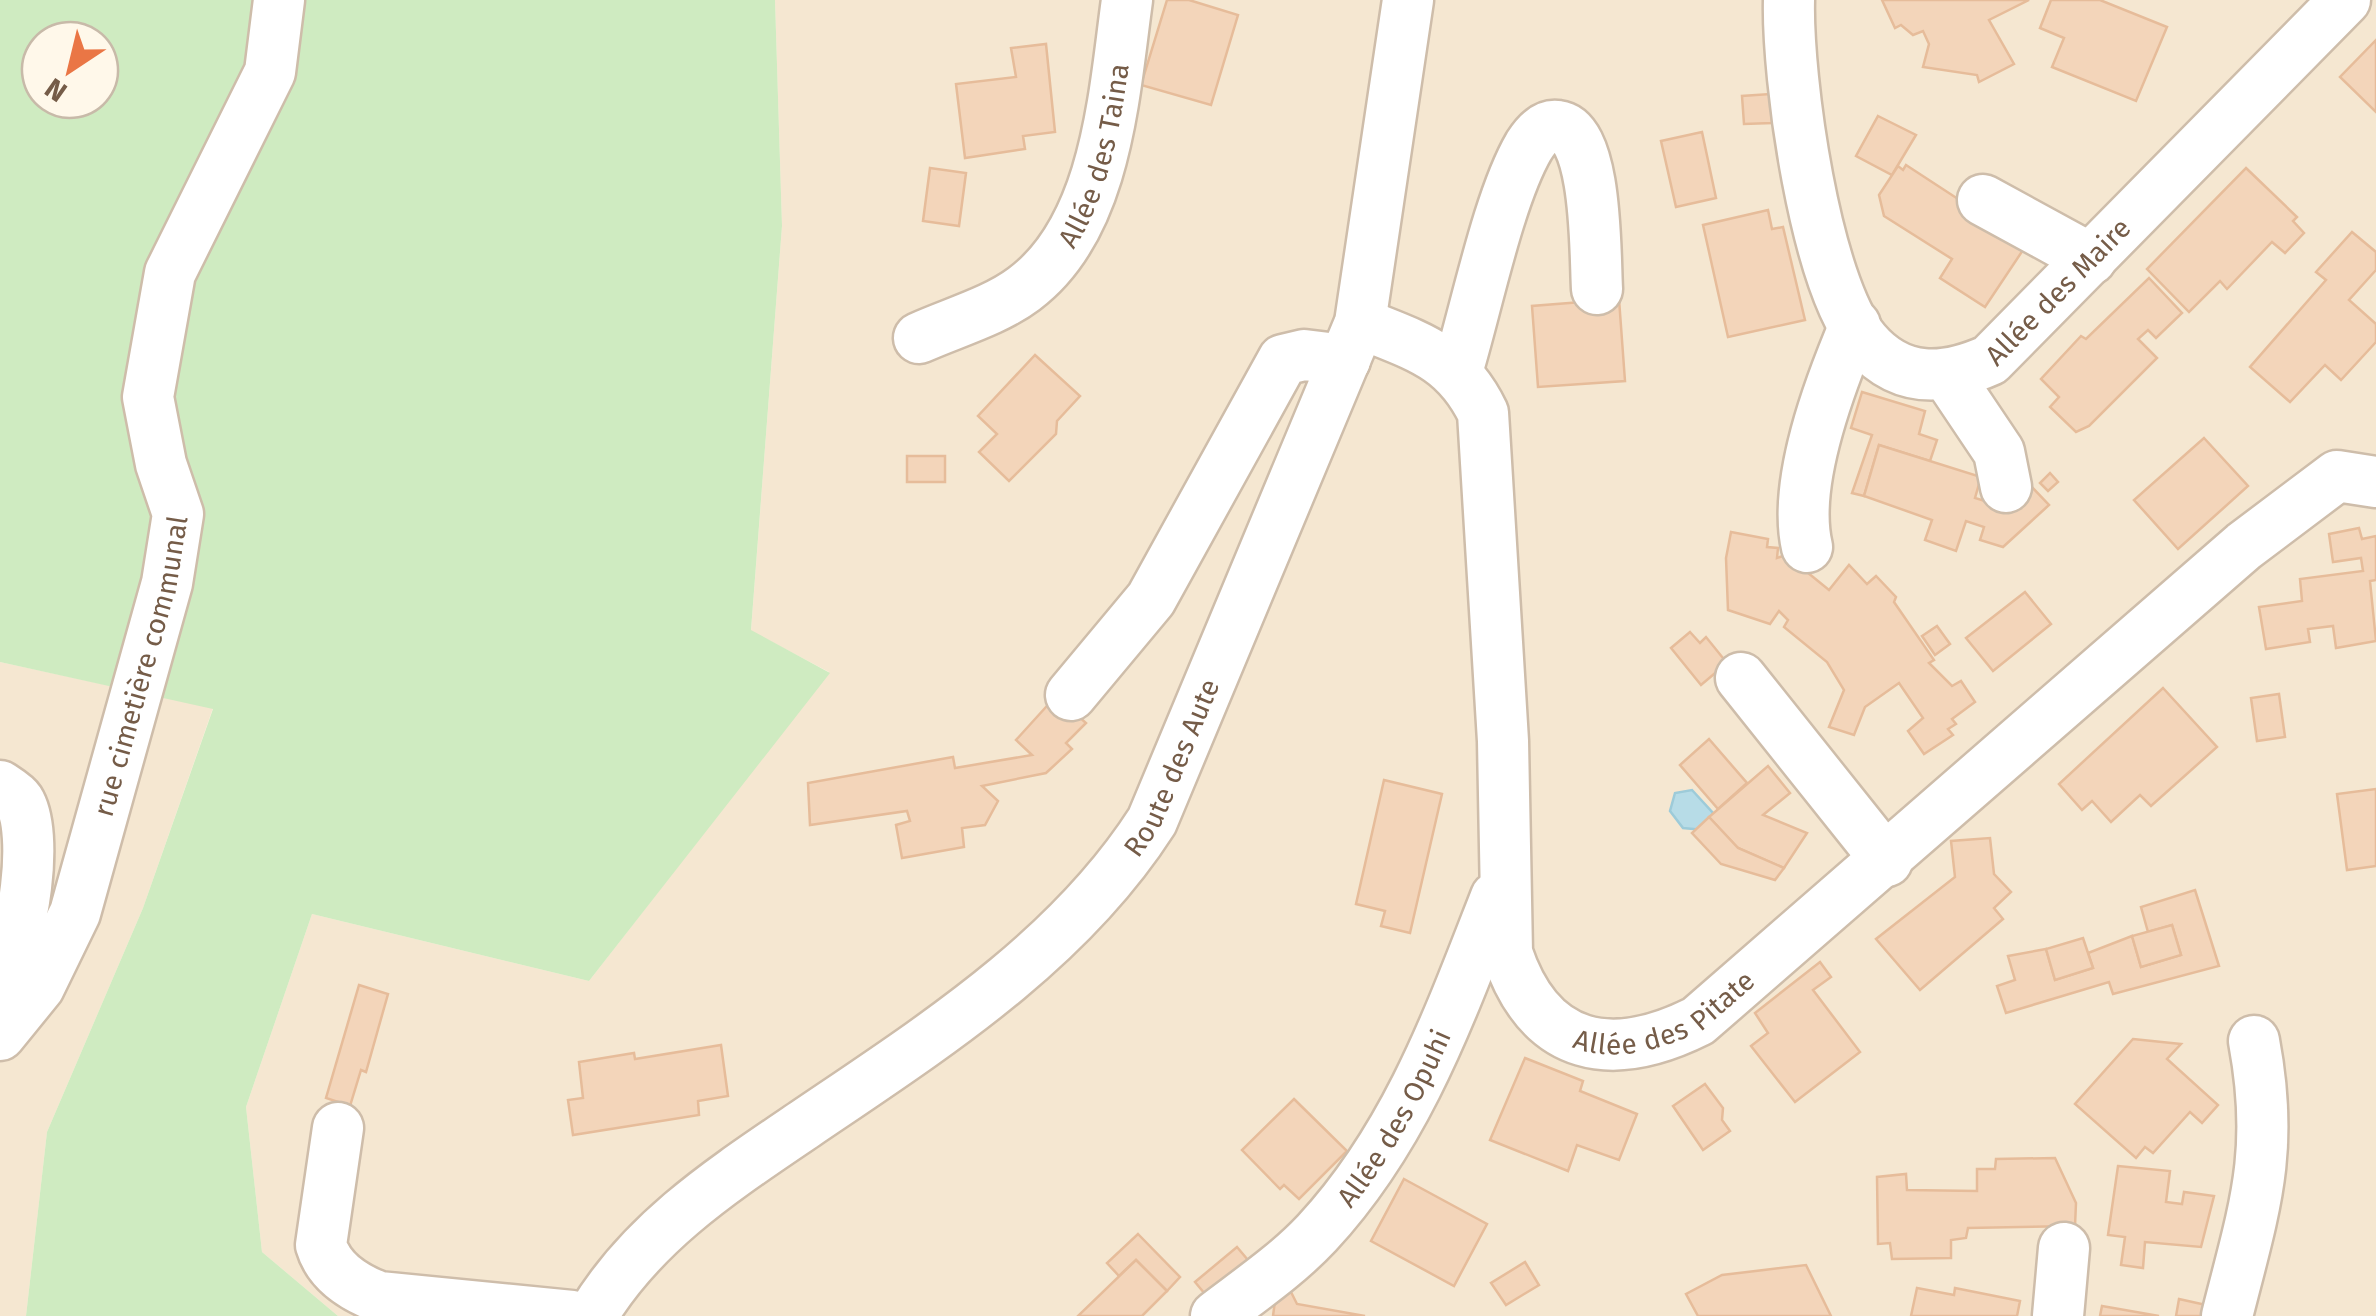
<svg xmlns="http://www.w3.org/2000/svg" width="2376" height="1316" font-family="'Fira Sans',sans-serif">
<rect width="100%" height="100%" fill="#fdf5e3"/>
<g fill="#f5e7d1">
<polygon points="775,0 2376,0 2376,1316 338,1316 262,1252 246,1107 312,914 589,981 829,672 751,631 782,226"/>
<polygon points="0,662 213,708 143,908 47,1132 26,1316 0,1316"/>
</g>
<path fill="#cfebc1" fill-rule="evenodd" d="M0,0h775l7,226 -31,404 79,43 -241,308 -277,-67 -66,193 16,145 76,64h-312l21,-184 96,-224 70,-199 -213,-47zM40,40h60v60h-60z"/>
<polygon fill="#b7dce7" stroke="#9dcbd9" stroke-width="2.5" points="1692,790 1713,813 1704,830 1683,828 1670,811 1675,793"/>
<g fill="#f3d5ba" stroke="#e6bc9a" stroke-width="2.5">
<polygon points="1167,0 1189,0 1238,15 1211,105 1141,85"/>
<polygon points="1882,0 2029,0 1989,20 2014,64 1979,82 1977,75 1923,67 1929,44 1923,31 1913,35 1901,25 1895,28"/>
<polygon points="2051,0 2100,0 2167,27 2136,101 2052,67 2064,38 2040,28"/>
<polygon points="2376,40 2376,112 2340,77"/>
<polygon points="1046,44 1055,132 1023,136 1025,149 965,158 956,84 1016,77 1011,48"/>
<polygon points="1770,94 1772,123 1744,124 1742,96"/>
<polygon points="1878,116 1916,135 1892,175 1856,156"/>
<polygon points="1702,132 1716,198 1676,207 1661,141"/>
<polygon points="1906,165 2027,244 1985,307 1940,278 1952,259 1884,216 1879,195 1898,166 1903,170"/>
<polygon points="930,168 966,173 959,226 923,221"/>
<polygon points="2246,168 2297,217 2293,221 2304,233 2285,253 2272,242 2227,289 2220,281 2189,312 2147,269"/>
<polygon points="1768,210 1772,229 1783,227 1805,320 1728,337 1703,225"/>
<polygon points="2352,232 2376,252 2376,270 2349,300 2376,324 2376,342 2341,380 2325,365 2290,402 2250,367 2326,280 2316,272"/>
<polygon points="2149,278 2182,313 2156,338 2148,330 2138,339 2157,358 2089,426 2076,432 2050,407 2059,397 2041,379 2081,336 2086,339"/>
<polygon points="1619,299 1625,381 1538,387 1532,306"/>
<polygon points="1035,355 1080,396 1057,421 1056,434 1009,481 979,452 997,434 978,416"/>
<polygon points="1862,392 1925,411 1919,434 1937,440 1930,461 1879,445 1864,496 1852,493 1872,435 1851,428"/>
<polygon points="2204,438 2248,486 2178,549 2134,500"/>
<polygon points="1879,445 1981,477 1975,498 2004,507 2029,484 2049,505 2003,547 1980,540 1984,527 1966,521 1956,551 1925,540 1932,520 1864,496"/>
<rect x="907" y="456" width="38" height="26"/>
<polygon points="2050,473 2058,482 2048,491 2040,483"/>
<polygon points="2359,528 2362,539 2376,536 2376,580 2370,581 2376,641 2336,648 2333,626 2308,629 2310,642 2266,649 2259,607 2302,601 2300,579 2363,571 2361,558 2333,562 2329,534"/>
<polygon points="1731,532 1768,539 1767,547 1778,548 1777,558 1786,555 1829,590 1849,565 1867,584 1876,576 1896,597 1894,602 1934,660 1929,663 1952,686 1961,681 1975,702 1952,719 1956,724 1948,729 1953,735 1924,754 1908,731 1923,718 1899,683 1865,707 1854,735 1829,727 1844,690 1827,662 1784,627 1788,620 1779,611 1770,624 1728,610 1726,558"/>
<polygon points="2025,592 2051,624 1993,671 1966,638"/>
<polygon points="1937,626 1950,644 1935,655 1922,636"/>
<polygon points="1690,632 1700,643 1706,637 1727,663 1701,685 1671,648"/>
<polygon points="2163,688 2217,747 2151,806 2140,795 2111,822 2092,801 2082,810 2059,784"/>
<polygon points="2279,694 2285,737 2257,741 2251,698"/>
<polygon points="1056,696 1086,723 1066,743 1072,749 1046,773 982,786 998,801 985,825 962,828 964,847 902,858 896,825 910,821 907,811 810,825 808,783 953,757 955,768 1032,755 1016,740"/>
<polygon points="1709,739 1747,783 1718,809 1680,765"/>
<polygon points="1768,766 1790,793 1763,815 1807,833 1784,868 1738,848 1709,817"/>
<polygon points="1384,780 1442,794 1410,933 1381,926 1385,911 1356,904"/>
<polygon points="2376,789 2376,866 2347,870 2337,794"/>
<polygon points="1709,817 1738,848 1784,868 1775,880 1721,864 1692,833"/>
<polygon points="1990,838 1994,874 2011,892 1994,908 2003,919 1920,990 1876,939 1955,877 1951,841"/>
<polygon points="2195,890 2219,966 2113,994 2109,982 2006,1013 1997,986 2015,980 2008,956 2046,949 2055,980 2093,968 2088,953 2132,936 2141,967 2181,955 2172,925 2148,932 2141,907"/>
<polygon points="2172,925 2181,955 2141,967 2132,936"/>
<polygon points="2083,938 2093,968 2055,980 2046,949"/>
<polygon points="1820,962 1831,977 1813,990 1860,1052 1795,1102 1751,1046 1768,1033 1755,1013"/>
<polygon points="359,985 388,994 366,1072 361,1070 350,1106 326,1098"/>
<polygon points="2133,1039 2181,1044 2167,1059 2218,1105 2202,1123 2190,1112 2153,1153 2145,1147 2136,1158 2075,1104"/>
<polygon points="721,1045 728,1096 698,1101 699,1115 573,1135 568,1100 583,1098 579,1062 634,1053 635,1059"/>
<polygon points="1525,1058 1583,1081 1580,1091 1637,1114 1619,1160 1577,1145 1568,1171 1490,1140"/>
<polygon points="1705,1084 1723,1108 1722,1120 1730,1131 1703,1150 1673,1106"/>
<polygon points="1294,1099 1347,1151 1299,1199 1284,1185 1280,1189 1242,1150"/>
<polygon points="2055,1158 2076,1203 2075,1226 1968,1228 1966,1238 1951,1240 1951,1258 1892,1259 1890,1243 1878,1244 1877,1177 1906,1174 1907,1190 1977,1191 1977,1169 1995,1169 1996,1159"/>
<polygon points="2118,1166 2170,1171 2166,1202 2182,1204 2184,1192 2214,1196 2201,1247 2145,1242 2143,1268 2121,1265 2125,1237 2108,1235"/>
<polygon points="1404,1179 1487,1224 1454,1286 1371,1241"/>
<polygon points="1138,1234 1180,1277 1167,1291 1136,1260 1119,1276 1107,1263"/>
<polygon points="1237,1247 1253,1266 1210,1300 1195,1282"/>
<polygon points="1136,1260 1167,1291 1142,1316 1078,1316"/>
<polygon points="1525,1262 1539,1285 1506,1305 1491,1283"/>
<polygon points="1806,1265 1831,1316 1698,1316 1686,1294 1722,1275"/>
<polygon points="1917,1288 1954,1295 1955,1288 2020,1301 2017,1316 1911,1316"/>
<polygon points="1291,1292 1297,1304 1365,1316 1273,1316 1275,1301"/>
<polygon points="2179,1299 2215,1307 2214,1316 2176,1316"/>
<polygon points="2102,1306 2159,1316 2100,1316"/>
</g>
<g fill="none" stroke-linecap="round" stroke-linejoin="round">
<g stroke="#cebdaa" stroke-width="55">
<g id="minor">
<path id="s1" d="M1789,0c-2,78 26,283 76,342 36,42 80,38 125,18l355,-360"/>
<polyline points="1983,200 2091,259"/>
<path id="s2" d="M1360,323c56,23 95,32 123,90l20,328 4,212c33,99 105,111 191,68l546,-475 93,-70 39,6"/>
<path id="s3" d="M919,338c33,-15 76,-27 105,-49 83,-62 90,-195 103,-289"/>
<path d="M1457,372c19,-62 41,-173 72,-226 7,-11 16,-22 29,-20 40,5 37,131 39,163"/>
<polyline points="1948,376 1999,452 2006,487"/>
<path d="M1807,547c-15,-64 23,-163 48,-222"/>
<polyline points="1741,678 1887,861"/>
<polyline points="1071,695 1151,599 1283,360 1304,355 1345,360"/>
<path d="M0,786c6,4 15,9 19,15 20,31 5,142 -19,170"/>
<path id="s4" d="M0,1035l39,-48 36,-74 92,-330 11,-69 -17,-50 -13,-67 22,-124 100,-201 9,-72"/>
<path d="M338,1128l-17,117c8,27 32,42 58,52l193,19"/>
<path id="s5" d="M592,1316c51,-85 132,-137 213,-192 127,-86 263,-172 347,-303l208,-498 48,-323"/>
<path id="s6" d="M1216,1316c34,-26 71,-51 101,-83 90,-97 132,-216 179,-336"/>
<polyline points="2058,1316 2064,1248"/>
<path d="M2227,1316c27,-107 48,-163 27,-275"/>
</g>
</g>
<use href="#minor" stroke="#fff" stroke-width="50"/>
</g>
<g text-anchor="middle" stroke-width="8" stroke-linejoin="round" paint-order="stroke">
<g font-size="28" fill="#755c48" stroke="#fff8ea">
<text dy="10" stroke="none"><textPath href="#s3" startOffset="272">Allée des Taina</textPath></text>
<text dy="10" stroke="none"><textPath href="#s1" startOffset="588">Allée des Maire</textPath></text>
<text dy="10" stroke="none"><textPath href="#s4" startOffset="400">rue cimetière communal</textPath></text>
<text dy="10" stroke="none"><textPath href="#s5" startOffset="810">Route des Aute</textPath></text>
<text dy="10" stroke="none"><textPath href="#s2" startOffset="908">Allée des Pitate</textPath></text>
<text dy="10" stroke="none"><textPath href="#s6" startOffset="270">Allée des Opuhi</textPath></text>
</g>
</g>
<g transform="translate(70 70) rotate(215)"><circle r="48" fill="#fff8ea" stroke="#c8baa9" stroke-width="2.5"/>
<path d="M0-8L18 38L0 25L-18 38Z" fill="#ea7645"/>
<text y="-15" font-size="28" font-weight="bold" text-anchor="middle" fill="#755c48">N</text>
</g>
</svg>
